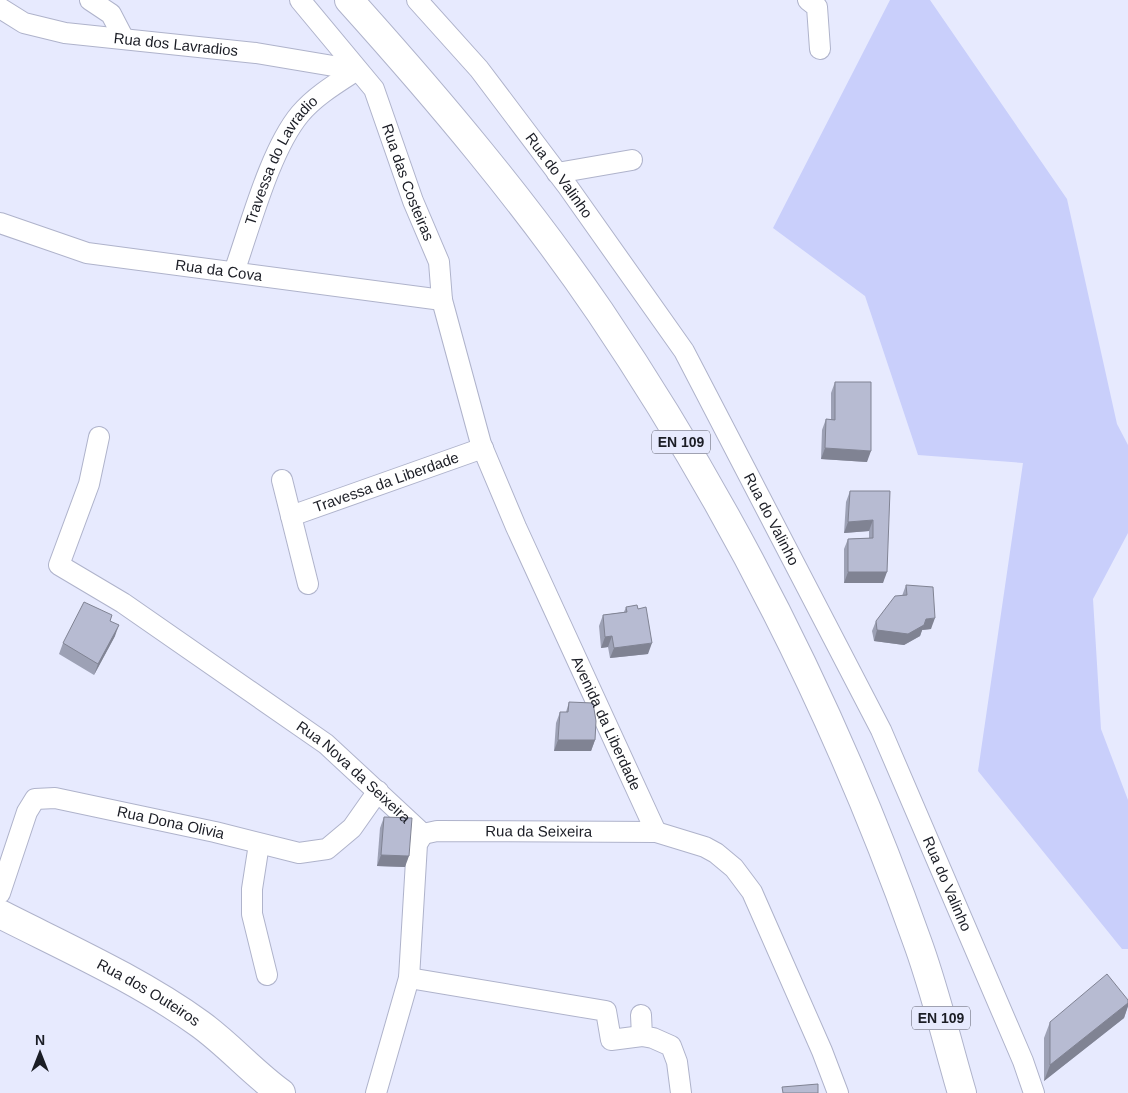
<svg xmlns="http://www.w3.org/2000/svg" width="1128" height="1093" font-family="Arial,sans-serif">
<rect width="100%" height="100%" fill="#e7eafe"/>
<polygon fill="#c9cffb" points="890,0 930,0 1067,199 1117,424 1128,445 1128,533 1093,599 1101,729 1128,800 1128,949 1122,949 978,771 1023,463 918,455 865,296 773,228"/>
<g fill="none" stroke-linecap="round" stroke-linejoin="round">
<g stroke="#afb3cb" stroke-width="22">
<g id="street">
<polyline points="90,0 111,14 124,39"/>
<path id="s1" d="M300,0l74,89 39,112 26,61 3,38 39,144 35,83 140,305"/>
<path id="s2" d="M417,0l62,69 89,118 116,164 197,379 142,331 11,32"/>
<polyline points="808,0 817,7 820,49"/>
<path id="s3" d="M0,8l24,15 41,10 191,20 101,17"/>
<polyline points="557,173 632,160"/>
<path id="s4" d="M0,223l87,30 355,47"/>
<path id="s5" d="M234,272c16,-45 36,-122 66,-158 15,-18 37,-31 57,-44"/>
<path id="s6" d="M99,437l-10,47 -30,81 64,38 203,141 97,90"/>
<polyline points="282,480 308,584"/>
<path id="s7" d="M291,516l192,-68"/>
<path id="s8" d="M423,834l14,-3 219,1 49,15 11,6 18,15 18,24 70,159 16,42"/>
<polyline points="259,844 252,889 252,914 267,975"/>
<path id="s9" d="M0,893l27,-81 8,-13 20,-1 160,34 84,21 28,-4 25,-21 26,-37"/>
<polyline points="409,978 606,1011 611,1040 642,1036"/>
<polyline points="641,1015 642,1036 653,1038 671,1046 677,1062 681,1093"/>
<polyline points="376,1093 409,978 417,844 423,834"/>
</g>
</g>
<g stroke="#afb3cb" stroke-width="30">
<g id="secondary">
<path id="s10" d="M0,914c67,34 139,66 200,110 29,21 52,48 81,69"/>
</g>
</g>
<g stroke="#afb3cb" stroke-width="30">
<path id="primary" d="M349,0c89,99 176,202 251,312 131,194 239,408 317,629 18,49 30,101 45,152"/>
</g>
<use href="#street" stroke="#fff" stroke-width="20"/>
<use href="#secondary" stroke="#fff" stroke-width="28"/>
<use href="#primary" stroke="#fff" stroke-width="28"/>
</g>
<g fill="#9da1b5">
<polygon points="835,382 867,462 821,459 822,430 826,419 831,420 831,393"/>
<polygon points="850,491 890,491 883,583 844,583 844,549 848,539 869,538 869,531 844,533 846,502"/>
<polygon points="906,585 931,629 922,630 920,636 904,645 874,641 872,631 876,621 902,596"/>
<polygon points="626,607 648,654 610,658 608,647 601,648 599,626 603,615 624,612"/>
<polygon points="110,621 115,636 94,675 59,654 63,643"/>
<polygon points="569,702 595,740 591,751 554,751 556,723 560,712 566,712"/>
<polygon points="384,817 405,867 377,866 380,828"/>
<polygon points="1128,1000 1128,1006 1124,1018 1044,1081 1044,1038 1050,1022"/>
</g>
<g fill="#808393">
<polygon points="825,448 871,451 867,462 821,459"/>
<polygon points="873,520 869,531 844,533 848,522"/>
<polygon points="848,572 887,572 883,583 844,583"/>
<polygon points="935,618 931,629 922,630 926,619"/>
<polygon points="119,625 115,636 94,675 98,664"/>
<polygon points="924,625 920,636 904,645 874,641 877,630"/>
<polygon points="612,636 608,647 601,648 605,637"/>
<polygon points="652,643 648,654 610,658 614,648"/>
<polygon points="558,740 595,740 591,751 554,751"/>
<polygon points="381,855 409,856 405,867 377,866"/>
<polygon points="1128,1003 1128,1006 1124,1018 1044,1081 1050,1065"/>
</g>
<g fill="#b7bbd2" stroke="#808393">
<polygon points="835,382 871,382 871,451 825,448 826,419 835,420"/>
<polygon points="850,491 890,491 887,572 848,572 848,539 873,538 873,520 848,522"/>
<polygon points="906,585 933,587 935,618 926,619 924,625 908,634 877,630 876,621 895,596 907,595"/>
<polygon points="84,602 112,615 110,621 119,625 98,664 63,643"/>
<polygon points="637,605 638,609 646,607 652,643 614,648 612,636 605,637 603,615 627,612 626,607"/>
<polygon points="569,702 593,703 596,721 595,740 558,740 560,712 568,712"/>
<polygon points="384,817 412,818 409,856 381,855"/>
<polygon points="1107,974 1128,1000 1128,1003 1050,1065 1050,1022"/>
<polygon points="818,1084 818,1093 783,1093 782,1087"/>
</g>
<g text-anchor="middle" stroke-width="5" stroke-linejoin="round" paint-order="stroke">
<g fill="#e7eafe" stroke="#585a66" stroke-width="1">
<rect x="652" y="430.5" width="58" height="23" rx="4"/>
<rect x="912" y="1006.5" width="58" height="23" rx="4"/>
</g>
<g font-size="14" font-weight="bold" fill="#1b1d25">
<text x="681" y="447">EN 109</text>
<text x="941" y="1023">EN 109</text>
</g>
<g font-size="15" fill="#1b1d25" stroke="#e7eafe">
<text dy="5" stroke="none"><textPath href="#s3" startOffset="182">Rua dos Lavradios</textPath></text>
<text dy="5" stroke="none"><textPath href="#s5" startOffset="122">Travessa do Lavradio</textPath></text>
<text dy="5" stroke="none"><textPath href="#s2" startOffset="226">Rua do Valinho</textPath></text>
<text dy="5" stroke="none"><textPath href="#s1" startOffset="215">Rua das Costeiras</textPath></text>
<text dy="5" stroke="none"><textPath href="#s4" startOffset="225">Rua da Cova</textPath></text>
<text dy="5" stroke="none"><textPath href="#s7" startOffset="101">Travessa da Liberdade</textPath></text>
<text dy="5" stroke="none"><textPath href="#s2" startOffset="631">Rua do Valinho</textPath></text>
<text dy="5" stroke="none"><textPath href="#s1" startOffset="794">Avenida da Liberdade</textPath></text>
<text dy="5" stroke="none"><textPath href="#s6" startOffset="495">Rua Nova da Seixeira</textPath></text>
<text dy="5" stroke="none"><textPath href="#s9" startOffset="239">Rua Dona Olivia</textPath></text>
<text dy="5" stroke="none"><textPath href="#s8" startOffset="116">Rua da Seixeira</textPath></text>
<text dy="5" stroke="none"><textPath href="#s2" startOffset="1036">Rua do Valinho</textPath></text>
<text dy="5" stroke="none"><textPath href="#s10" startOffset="168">Rua dos Outeiros</textPath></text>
</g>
</g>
<g transform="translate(40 1053)" stroke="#e7eafe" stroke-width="4" paint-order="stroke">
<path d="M0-4L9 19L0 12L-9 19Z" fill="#1b1d25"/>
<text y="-8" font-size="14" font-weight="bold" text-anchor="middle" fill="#1b1d25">N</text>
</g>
</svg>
